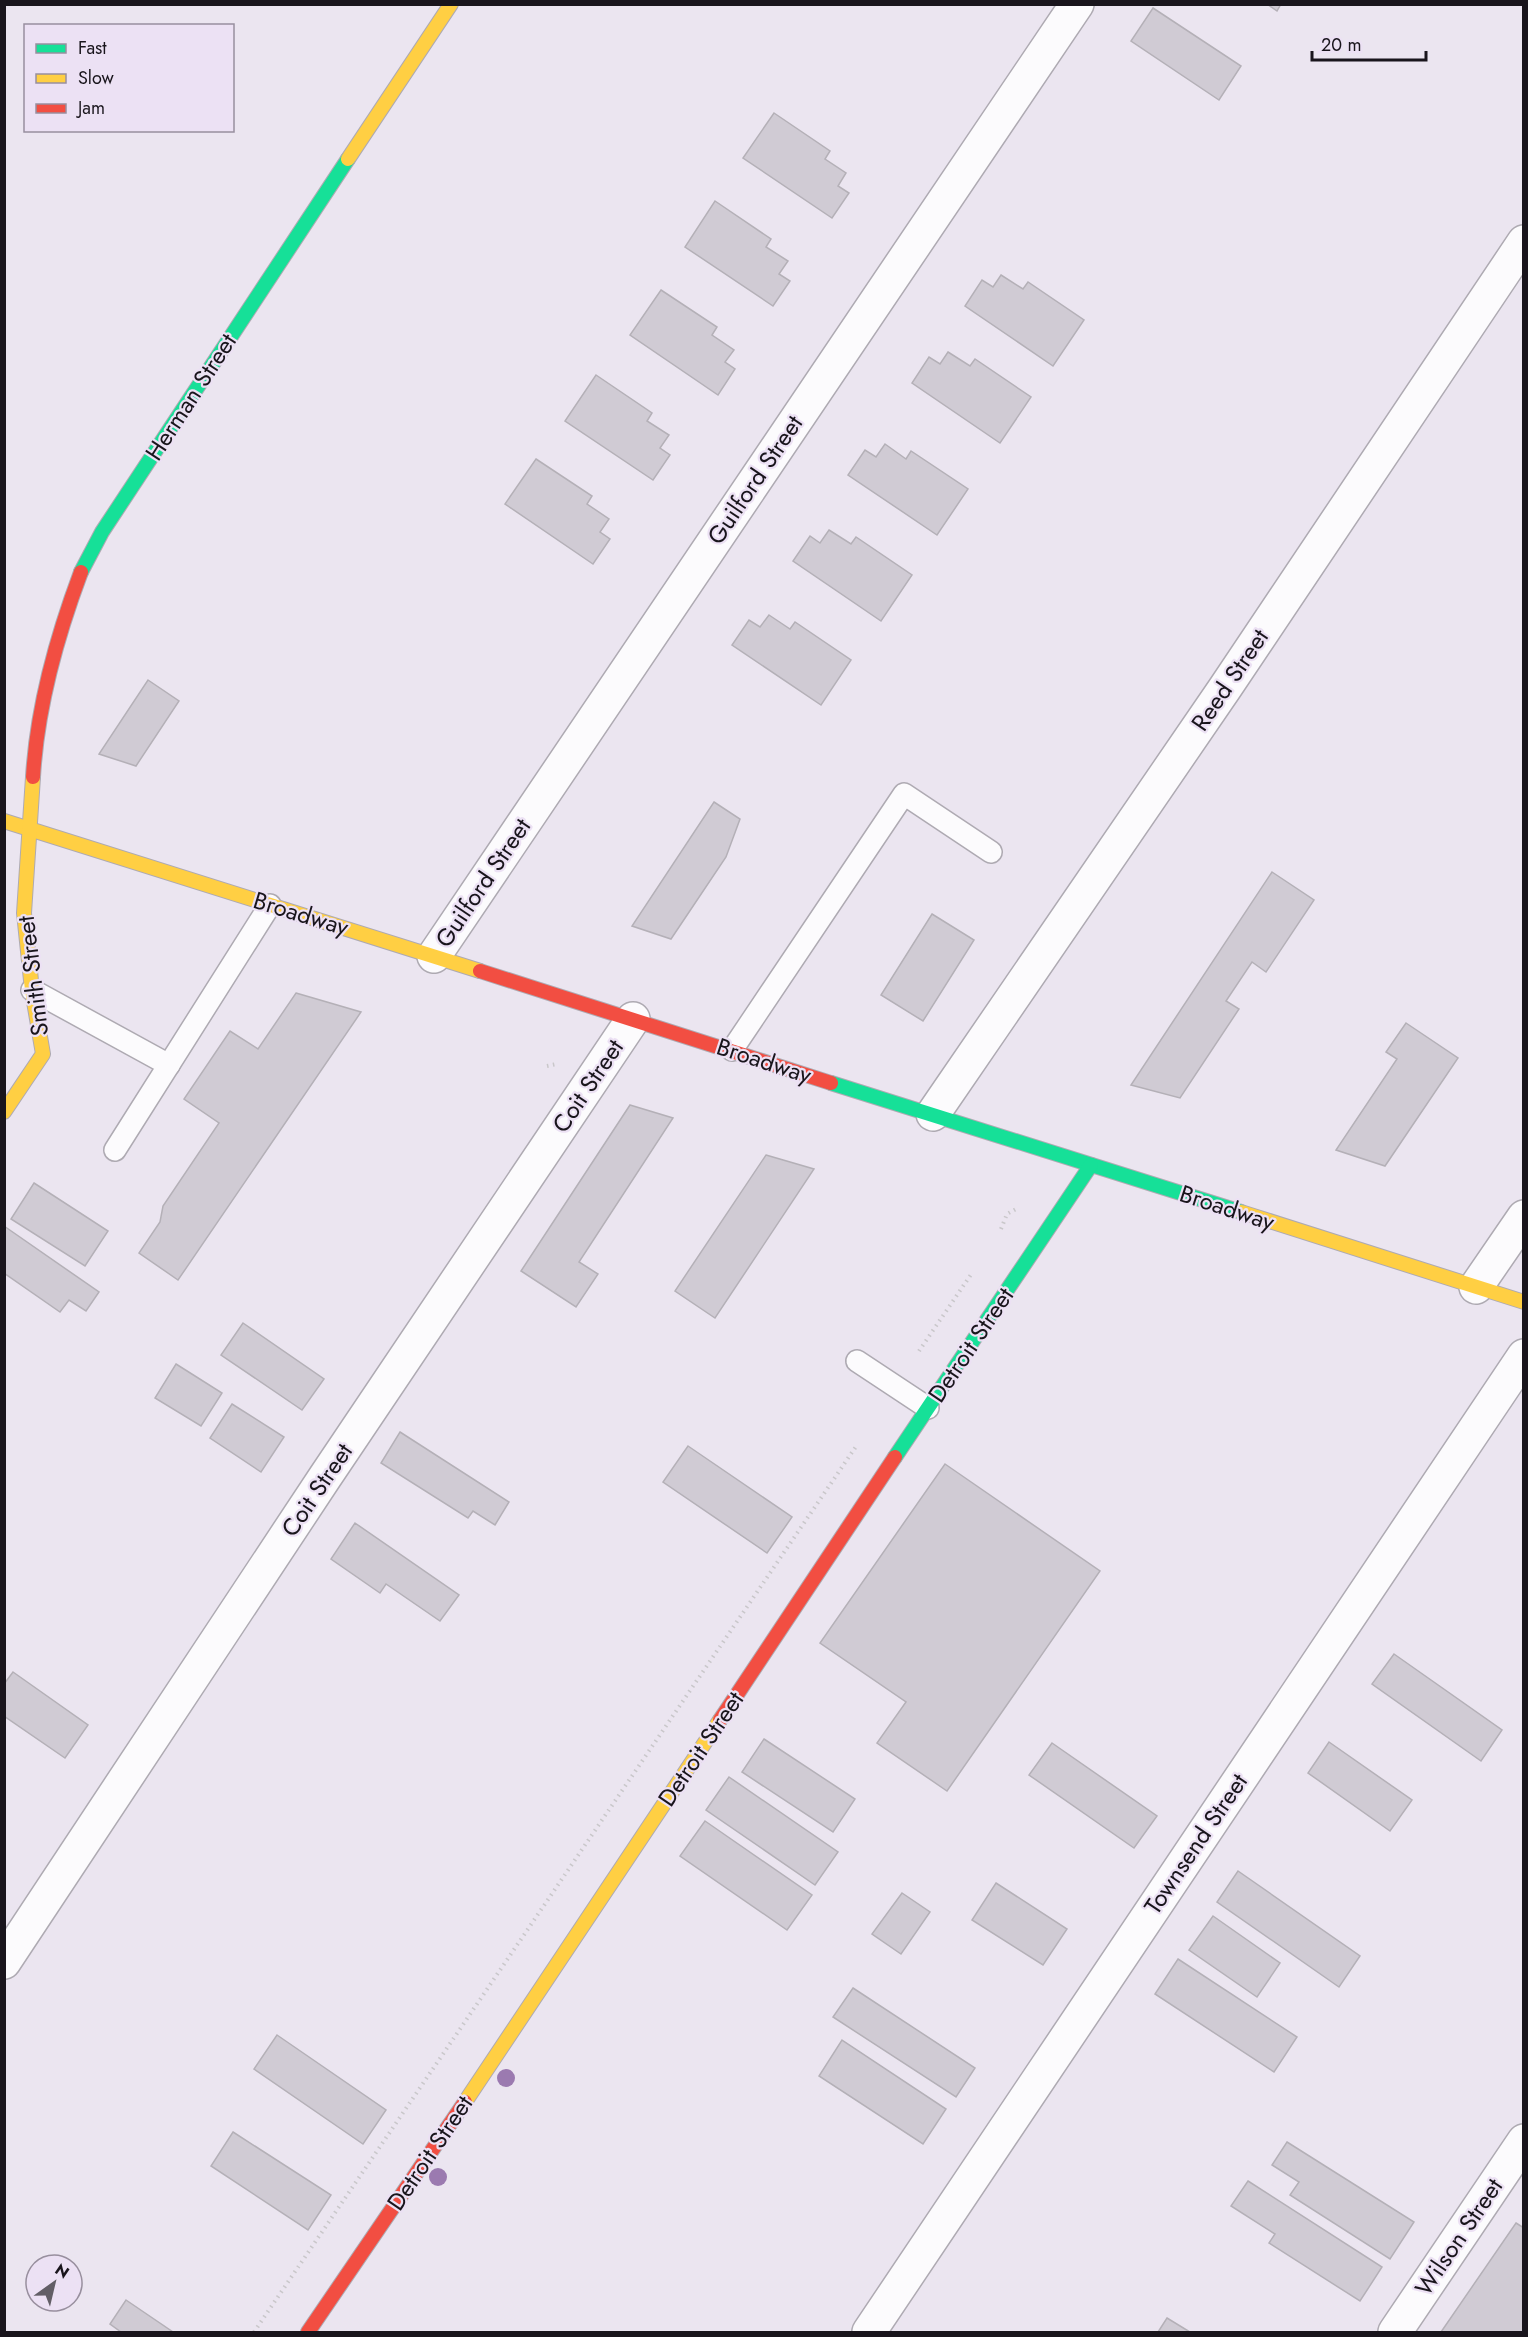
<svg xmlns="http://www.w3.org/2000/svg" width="1528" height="2337" font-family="Jost,sans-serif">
<rect width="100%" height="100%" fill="#ebe5f0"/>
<g fill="#d0cbd4" stroke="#b4b0b7" stroke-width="1.5">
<polygon points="1267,4 1281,4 1277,11"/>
<polygon points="1153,8 1241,66 1219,100 1131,41"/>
<polygon points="774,113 830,151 825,159 846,173 838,186 849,193 832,218 743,158"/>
<polygon points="715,201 771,239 766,247 788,261 779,274 790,281 773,306 685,247"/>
<polygon points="1001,275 1023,289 1028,282 1084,320 1053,366 965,306 982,280 993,287"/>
<polygon points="661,290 717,327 712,335 734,350 725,362 735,369 718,395 630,335"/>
<polygon points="948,352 970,366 975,359 1031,397 1000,443 912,383 929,357 940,364"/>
<polygon points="596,375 652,413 647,421 669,435 660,448 670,455 653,480 565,421"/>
<polygon points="885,444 906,459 911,451 968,489 937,535 848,475 865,450 876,457"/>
<polygon points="536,459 592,496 587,504 609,519 600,532 610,539 593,564 505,504"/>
<polygon points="829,530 851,544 856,537 912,575 881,621 793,561 810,536 820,543"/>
<polygon points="769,615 790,629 795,622 851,660 821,705 732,645 749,620 760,627"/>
<polygon points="148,680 179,701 136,766 99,754"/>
<polygon points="714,802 740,819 726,857 671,939 632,926"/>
<polygon points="1272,872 1314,900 1266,972 1252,962 1226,1001 1239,1009 1180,1098 1131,1085"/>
<polygon points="932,914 974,940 923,1021 881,995"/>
<polygon points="296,993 361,1012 178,1280 139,1253 160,1222 163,1206 219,1123 184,1099 230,1031 258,1049"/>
<polygon points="1406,1023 1458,1058 1385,1166 1336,1150 1397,1059 1386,1052"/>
<polygon points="630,1105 673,1118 579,1262 598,1274 576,1307 521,1271"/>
<polygon points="766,1155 814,1169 715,1318 675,1291"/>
<polygon points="34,1183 108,1231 85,1266 11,1219"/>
<polygon points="4,1226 99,1292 86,1311 69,1300 60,1312 4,1273"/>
<polygon points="243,1323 324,1379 302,1410 221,1355"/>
<polygon points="176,1364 222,1393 201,1426 155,1398"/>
<polygon points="232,1404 284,1437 261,1472 210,1438"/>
<polygon points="400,1432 509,1502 495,1525 473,1511 468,1518 381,1463"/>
<polygon points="688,1446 792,1517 767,1553 663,1482"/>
<polygon points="945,1464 1100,1571 947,1791 877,1743 906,1702 820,1643"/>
<polygon points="355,1523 459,1595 440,1621 386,1584 380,1593 331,1559"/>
<polygon points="1394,1654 1502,1730 1481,1761 1372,1684"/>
<polygon points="13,1672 88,1725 65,1758 4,1716 4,1684"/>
<polygon points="764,1739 855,1799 833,1832 742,1772"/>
<polygon points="1329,1742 1412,1800 1390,1831 1308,1773"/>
<polygon points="1052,1743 1157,1816 1134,1848 1029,1775"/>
<polygon points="729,1777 838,1852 815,1885 706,1810"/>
<polygon points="705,1821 812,1895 787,1930 680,1856"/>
<polygon points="1238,1871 1360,1956 1339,1987 1217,1902"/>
<polygon points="996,1883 1067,1929 1043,1965 972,1920"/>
<polygon points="902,1893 930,1912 901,1954 872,1934"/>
<polygon points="1213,1916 1280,1963 1257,1997 1189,1950"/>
<polygon points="1178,1959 1297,2037 1274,2072 1155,1994"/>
<polygon points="853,1988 975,2068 956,2097 833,2017"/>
<polygon points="277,2035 386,2110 363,2144 254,2069"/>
<polygon points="842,2040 946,2109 923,2144 819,2076"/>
<polygon points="233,2132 331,2195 308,2230 211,2166"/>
<polygon points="1287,2142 1414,2222 1390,2259 1290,2195 1299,2182 1272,2165"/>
<polygon points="1248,2181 1382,2267 1360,2301 1269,2243 1275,2234 1231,2206"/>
<polygon points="1516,2223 1524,2228 1524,2332 1441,2332"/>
<polygon points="126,2300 173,2332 121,2332 110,2324"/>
<polygon points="1167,2318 1190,2332 1158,2332"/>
</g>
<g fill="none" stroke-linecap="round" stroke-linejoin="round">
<g stroke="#aeaab2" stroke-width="24">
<g id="lane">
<polyline points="32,990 169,1065"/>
<polyline points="732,1050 904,794 991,852"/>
<polyline points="115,1150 270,905"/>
<polyline points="857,1361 928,1408"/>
</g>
</g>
<g stroke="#aeaab2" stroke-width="36">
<g id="street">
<polyline points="434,956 1077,4"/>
<polyline points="933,1114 1225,688 1524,242"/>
<polyline points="1476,1287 1524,1217"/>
<polyline points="4,1962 325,1477 633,1019"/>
<polyline points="869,2332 1524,1356"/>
<polyline points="1395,2332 1524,2141"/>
</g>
</g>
<g stroke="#aeaab2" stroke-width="16">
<g id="fast">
<polyline points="81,572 102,532 348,159"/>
<polyline points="831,1083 1241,1212"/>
<polyline points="895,1457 1091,1165"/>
</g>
</g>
<g stroke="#aeaab2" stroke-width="16">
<g id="slow">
<polyline points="348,159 451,4"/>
<polyline points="4,821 480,971"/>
<polyline points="4,1112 43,1054 32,990 24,913 33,777"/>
<polyline points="1241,1212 1524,1302"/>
<polyline points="465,2102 720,1720"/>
</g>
</g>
<g stroke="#aeaab2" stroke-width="16">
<g id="jam">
<path d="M33,777c4,-68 24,-141 48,-205"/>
<polyline points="480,971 831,1083"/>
<polyline points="720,1720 895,1457"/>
<polyline points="308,2332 465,2102"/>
</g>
</g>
<g stroke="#c9c7ca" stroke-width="4" stroke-dasharray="1.5 4.5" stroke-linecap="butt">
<polyline points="547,1066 557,1064"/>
<polyline points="1001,1229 1007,1214 1016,1209"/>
<polyline points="919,1351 972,1273"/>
<polyline points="254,2332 857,1445"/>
</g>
<use href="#lane" stroke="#fcfbfd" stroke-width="21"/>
<use href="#street" stroke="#fcfbfd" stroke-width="33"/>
<use href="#fast" stroke="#16e098" stroke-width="14"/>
<use href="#slow" stroke="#ffcf43" stroke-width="14"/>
<use href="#jam" stroke="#f24e42" stroke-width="14"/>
</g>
<g fill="#9b7ab0">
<circle cx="506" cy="2078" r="9"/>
<circle cx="438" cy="2177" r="9"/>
</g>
<g text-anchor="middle" stroke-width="4.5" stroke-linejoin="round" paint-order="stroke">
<g font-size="24" fill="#19151c" stroke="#ece1f4">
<text transform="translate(191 397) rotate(-57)" y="8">Herman Street</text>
<text transform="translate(755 480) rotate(-56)" y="8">Guilford Street</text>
<text transform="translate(1230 680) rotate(-56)" y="8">Reed Street</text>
<text transform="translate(483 883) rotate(-56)" y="8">Guilford Street</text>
<text transform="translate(301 914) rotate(17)" y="8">Broadway</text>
<text transform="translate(33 976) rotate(-97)" y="8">Smith Street</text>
<text transform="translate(764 1061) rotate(18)" y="8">Broadway</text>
<text transform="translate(588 1086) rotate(-56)" y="8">Coit Street</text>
<text transform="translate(1227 1208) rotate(18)" y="8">Broadway</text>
<text transform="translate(971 1345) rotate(-56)" y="8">Detroit Street</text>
<text transform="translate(317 1490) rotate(-56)" y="8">Coit Street</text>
<text transform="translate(701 1749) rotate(-56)" y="8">Detroit Street</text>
<text transform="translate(1196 1844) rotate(-56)" y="8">Townsend Street</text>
<text transform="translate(430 2153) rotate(-56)" y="8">Detroit Street</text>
<text transform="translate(1459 2237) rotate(-56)" y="8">Wilson Street</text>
</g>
</g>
<rect width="1528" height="2337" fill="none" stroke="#19151c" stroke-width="12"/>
<rect x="24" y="24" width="210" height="108" fill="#ece1f4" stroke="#988f9e" stroke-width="1.5"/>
<rect x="36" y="44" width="30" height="9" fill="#16e098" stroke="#988f9e" stroke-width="1.5"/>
<text x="78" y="54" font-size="18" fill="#19151c">Fast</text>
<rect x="36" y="74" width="30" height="9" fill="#ffcf43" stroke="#988f9e" stroke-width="1.5"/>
<text x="78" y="84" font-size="18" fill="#19151c">Slow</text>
<rect x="36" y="104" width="30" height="9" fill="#f24e42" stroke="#988f9e" stroke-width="1.5"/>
<text x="78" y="114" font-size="18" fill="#19151c">Jam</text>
<g transform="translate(54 2283) rotate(34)"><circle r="28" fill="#ece1f4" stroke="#988f9e" stroke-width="1.5"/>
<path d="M0-4.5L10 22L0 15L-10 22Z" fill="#625e66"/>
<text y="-9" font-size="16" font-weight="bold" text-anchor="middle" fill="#19151c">N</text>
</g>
<path d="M1312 51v9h114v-9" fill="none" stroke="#19151c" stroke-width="3"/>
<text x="1321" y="51" font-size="18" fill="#19151c" stroke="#ece1f4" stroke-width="4.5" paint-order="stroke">20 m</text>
</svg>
